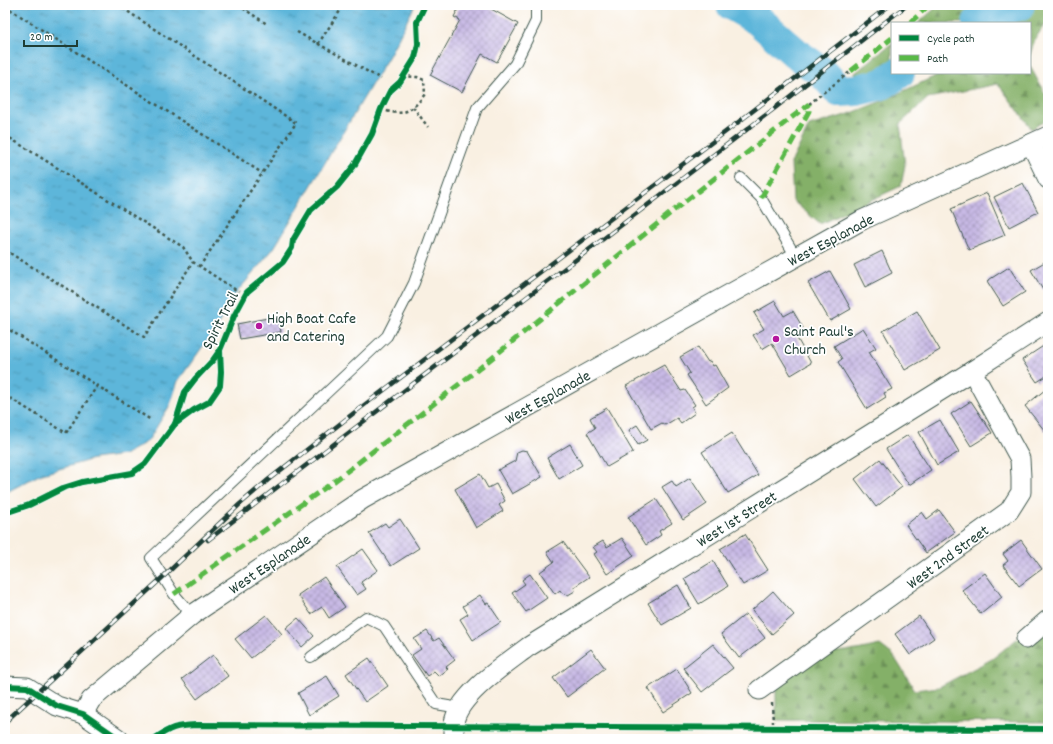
<svg xmlns="http://www.w3.org/2000/svg" width="1053" height="744" font-family="Dekko,sans-serif">
<defs>
<pattern id="forest-firs" width="22" height="20" patternUnits="userSpaceOnUse"><rect width="22" height="20" fill="#84b068"/><path d="M5 1l3.5 6h-7zM16 11l3.5 6h-7z" fill="#6b9056"/></pattern>
<pattern id="water-ripples" width="26" height="14" patternUnits="userSpaceOnUse"><rect width="26" height="14" fill="#5db6da"/><path d="M2 4q2-2 4 0t4 0M15 11q2-2 4 0t4 0" fill="none" stroke="#4c95b2"/></pattern>
<pattern id="building-cross-hatch" width="8" height="8" patternUnits="userSpaceOnUse"><rect width="8" height="8" fill="#c8b9e5"/><path d="M0 0l8 8M0 8l8-8" fill="none" stroke="#a298ba"/></pattern>
</defs>
<rect width="100%" height="100%" fill="#fff"/>
<filter id="ink" filterUnits="userSpaceOnUse"><feTurbulence type="fractalNoise" baseFrequency=".025" numOctaves="2"/><feDisplacementMap in="SourceGraphic" scale="8" xChannelSelector="R" yChannelSelector="G"/><feConvolveMatrix kernelMatrix="1 2 1 2 8 2 1 2 1" color-interpolation-filters="sRGB"/></filter>
<filter id="wash" filterUnits="userSpaceOnUse"><feTurbulence type="fractalNoise" baseFrequency=".012" numOctaves="4" result="noise"/><feDisplacementMap in="SourceGraphic" scale="16" xChannelSelector="R" yChannelSelector="G"/><feGaussianBlur stdDeviation="0.9" result="paint"/><feColorMatrix in="noise" values="0 0 0 0 0 0 0 0 0 0 0 0 0 0 0 0 0 1.4 0 .05"/><feComposite in="paint" operator="in"/></filter>
<g filter="url(#wash)">
<rect width="100%" height="100%" fill="#f9f0e2"/>
<g fill="url(#forest-firs)" stroke="#52764e">
<polygon points="939,5 995,5 967,23 918,23"/>
<polygon points="1035,5 1048,5 1048,19 1034,41 1030,55 1030,23 1015,23"/>
<polygon points="892,43 892,70 869,81 851,81 855,73"/>
<polygon points="1030,66 1048,99 1048,118 1032,129 998,84 928,98 900,124 905,165 901,186 820,224 793,201 791,163 809,126 849,114 882,101 942,73 1030,73"/>
<polygon points="1048,614 1048,722 776,720 776,685 823,653 857,650 880,645 893,655 915,690 939,687 992,659"/>
</g>
<polygon fill="url(#water-ripples)" stroke="#3e7a87" points="5,5 415,5 390,54 274,248 233,297 216,328 178,381 170,405 148,441 124,455 93,459 39,475 5,493"/>
<g fill="none" stroke-linecap="round" stroke-linejoin="round">
<g stroke="#5db6da" stroke-width="32">
<polyline points="732,5 758,20 799,56 822,72 839,91 857,90 882,84 899,73"/>
<polyline points="978,23 997,11 1019,5"/>
</g>
</g>
<g id="blocks">
<g fill="url(#building-cross-hatch)">
<polygon points="460,5 484,5 518,24 497,62 482,54 462,92 430,75 460,20 454,17"/>
<polygon points="1023,183 1038,212 1009,227 994,197"/>
<polygon points="987,193 1005,235 969,250 951,209"/>
<polygon points="882,251 892,273 865,287 854,265"/>
<polygon points="1048,260 1048,287 1043,290 1031,270"/>
<polygon points="1009,267 1025,292 1003,306 987,281"/>
<polygon points="830,271 851,309 830,321 808,283"/>
<polygon points="775,301 784,316 793,311 803,328 794,333 811,363 791,375 772,343 762,349 753,335 764,329 754,313"/>
<polygon points="917,311 940,350 905,370 883,331"/>
<polygon points="278,316 281,332 240,339 237,324"/>
<polygon points="863,328 876,348 869,352 892,389 884,393 886,397 867,409 838,362 842,359 834,346"/>
<polygon points="1048,343 1048,375 1037,382 1022,360"/>
<polygon points="698,347 708,362 710,361 713,366 715,365 728,388 706,404 687,375 690,373 680,357"/>
<polygon points="664,365 681,391 685,390 695,405 692,407 695,413 681,423 677,418 665,425 662,423 651,429 626,386"/>
<polygon points="1046,389 1048,391 1048,429 1045,431 1025,406"/>
<polygon points="971,401 992,433 971,446 951,414"/>
<polygon points="607,408 633,452 607,467 587,433 595,428 590,418"/>
<polygon points="940,420 959,452 937,465 919,432"/>
<polygon points="637,425 647,440 638,445 629,430"/>
<polygon points="732,433 758,475 728,493 702,452"/>
<polygon points="908,435 931,470 909,485 886,449"/>
<polygon points="570,444 582,465 559,479 547,458"/>
<polygon points="522,450 527,451 542,477 512,494 498,470 515,461 517,452"/>
<polygon points="880,459 902,487 876,507 855,479"/>
<polygon points="480,474 488,488 496,484 505,501 499,505 503,511 476,528 455,489"/>
<polygon points="690,478 707,504 683,520 662,487 672,481 676,487"/>
<polygon points="656,499 672,523 659,531 661,535 646,545 628,517"/>
<polygon points="939,510 955,532 926,553 906,525 922,512 927,519"/>
<polygon points="400,519 419,548 391,566 369,533 385,523 388,527"/>
<polygon points="745,534 768,570 743,585 720,549"/>
<polygon points="622,538 634,556 607,574 594,554 597,552 593,547 603,541 607,547"/>
<polygon points="1021,540 1042,569 1019,586 1003,565 1008,561 1003,554"/>
<polygon points="563,542 589,577 574,587 575,591 568,595 562,593 560,590 555,594 540,572 554,562 547,552"/>
<polygon points="363,549 378,570 361,582 366,589 357,595 337,567"/>
<polygon points="713,561 728,586 699,604 684,579"/>
<polygon points="985,573 1002,597 981,614 962,590"/>
<polygon points="530,574 547,598 526,612 512,593 525,584 522,580"/>
<polygon points="324,577 345,607 329,618 322,607 311,614 298,595"/>
<polygon points="678,585 691,608 662,625 648,603"/>
<polygon points="773,591 794,615 772,634 752,610"/>
<polygon points="480,595 486,604 488,603 501,622 473,640 460,619 468,614 463,606"/>
<polygon points="746,614 765,638 739,658 721,634"/>
<polygon points="266,615 282,634 251,658 235,639"/>
<polygon points="919,616 934,638 910,655 895,634"/>
<polygon points="298,618 314,636 302,647 286,628"/>
<polygon points="427,631 434,641 439,638 455,660 446,667 448,669 439,676 434,671 427,676 412,655 421,649 414,639"/>
<polygon points="713,644 733,668 702,692 683,668"/>
<polygon points="591,649 605,668 567,697 553,678"/>
<polygon points="213,655 228,676 197,699 182,679"/>
<polygon points="369,658 388,686 365,702 346,674"/>
<polygon points="677,669 692,693 663,712 648,688"/>
<polygon points="327,676 339,696 309,715 298,693"/>
</g>
</g>
</g>
<g filter="url(#ink)">
<use href="#blocks" fill-opacity="0" stroke="#40584e" stroke-width="1"/>
<g fill="none" stroke-linecap="round" stroke-linejoin="round">
<g stroke="#40584e" stroke-width="12">
<g id="service">
<polyline points="741,178 761,198 796,257"/>
<polyline points="192,615 174,594 151,558 387,336 414,283 477,108 515,64 536,21 536,5"/>
<polyline points="311,657 366,617 384,626 436,704 460,708"/>
</g>
</g>
<g stroke="#40584e" stroke-width="21">
<g id="minor">
<polyline points="1031,144 1048,179"/>
<polyline points="1026,639 1048,620"/>
<polyline points="5,686 27,687 57,706 83,714 119,739"/>
<polyline points="759,690 1009,511 1021,492 1021,477 1020,459 972,371"/>
<polyline points="83,714 91,700 192,615 363,499 862,220 1048,136"/>
<path d="M454,739c0,-5 0,-11 0,-16 3,-27 53,-60 74,-76l444,-276 76,-49"/>
</g>
</g>
<g stroke="#40584e" stroke-width="2.5" stroke-dasharray="3 3" stroke-linecap="butt">
<polyline points="118,5 296,123 200,266"/>
<polyline points="238,5 267,24"/>
<polyline points="5,6 262,173"/>
<polyline points="247,10 250,5"/>
<polyline points="297,32 381,79"/>
<polyline points="318,44 344,5"/>
<polyline points="809,104 851,71"/>
<polyline points="413,107 428,127"/>
<path d="M381,109c21,8 31,3 44,-15l-1,-14 -7,-3 -14,-1"/>
<polyline points="5,135 183,247 193,262 239,292"/>
<polyline points="5,250 144,337 193,262"/>
<polyline points="5,327 151,420"/>
<polyline points="5,395 66,433 97,386"/>
<polyline points="772,703 773,723"/>
</g>
<use href="#service" stroke="#fff" stroke-width="10"/>
<use href="#minor" stroke="#fff" stroke-width="19"/>
<g stroke="#1f3d34" stroke-width="4.5">
<g id="rail">
<polyline points="208,540 775,108 907,5"/>
<polyline points="5,722 163,577 239,505 268,480 359,409 732,127 890,5"/>
</g>
</g>
<use href="#rail" stroke="#fff" stroke-width="3" stroke-dasharray="9" stroke-linecap="butt"/>
<g stroke="#58b947" stroke-width="5" stroke-dasharray="10 5" stroke-linecap="butt">
<polyline points="910,23 929,5"/>
<polyline points="851,71 892,38"/>
<polyline points="761,198 809,111 809,104"/>
<polyline points="174,594 332,483 476,371 683,203 809,104"/>
</g>
<g stroke="#fff" stroke-width="8">
<g id="cycleway">
<polyline points="175,424 194,410 209,402 220,386 221,372 220,350"/>
<polyline points="5,513 29,505 63,488 82,482 132,473 145,464 175,424 185,392 195,379 213,360 220,350 234,316 247,292 283,262 292,248 293,240 311,210 337,187 354,166 372,134 381,109 390,91 400,82 415,58 418,44 417,22 425,5"/>
<polyline points="5,686 27,687 57,706 83,714 119,739"/>
<path d="M154,739c17,-12 22,-13 42,-14l852,4"/>
</g>
</g>
<use href="#cycleway" stroke="#00873e" stroke-width="6"/>
</g>
</g>
<g fill="#b5179e" stroke="#fff" stroke-width="1.5">
<circle cx="259" cy="326" r="4"/>
<circle cx="776" cy="339" r="4"/>
</g>
<g text-anchor="middle" stroke-width="3.5" stroke-linejoin="round" paint-order="stroke">
<g font-size="16" fill="#1f3d34" stroke="#fff">
<text transform="translate(830 239) rotate(-28)" y="6">West Esplanade</text>
<text transform="translate(219 320) rotate(-63)" y="6">Spirit Trail</text>
<text transform="translate(547 396) rotate(-29)" y="6">West Esplanade</text>
<text transform="translate(736 518) rotate(-32)" y="6">West 1st Street</text>
<text transform="translate(947 556) rotate(-36)" y="6">West 2nd Street</text>
<text transform="translate(269 563) rotate(-34)" y="6">West Esplanade</text>
</g>
<g font-size="16" fill="#1f3d34" stroke="#fff" text-anchor="start">
<text x="267" y="323">High Boat Cafe<tspan x="267" dy="18">and Catering</tspan></text>
<text x="784" y="336">Saint Paul's<tspan x="784" dy="18">Church</tspan></text>
</g>
</g>
<rect width="1053" height="744" fill="none" stroke="#fff" stroke-width="20"/>
<rect x="891" y="22" width="140" height="52" fill="#ffffff" stroke="#a5b1ae"/>
<rect x="899" y="35" width="20" height="6" fill="#00873e" stroke="#a5b1ae"/>
<text x="927" y="42" font-size="12" fill="#1f3d34">Cycle path</text>
<rect x="899" y="55" width="20" height="6" fill="#58b947" stroke="#a5b1ae"/>
<text x="927" y="62" font-size="12" fill="#1f3d34">Path</text>
<path d="M24 40v6h53v-6" fill="none" stroke="#1f3d34" stroke-width="2"/>
<text x="30" y="40" font-size="12" fill="#1f3d34" stroke="#ffffff" stroke-width="3" paint-order="stroke">20 m</text>
</svg>
